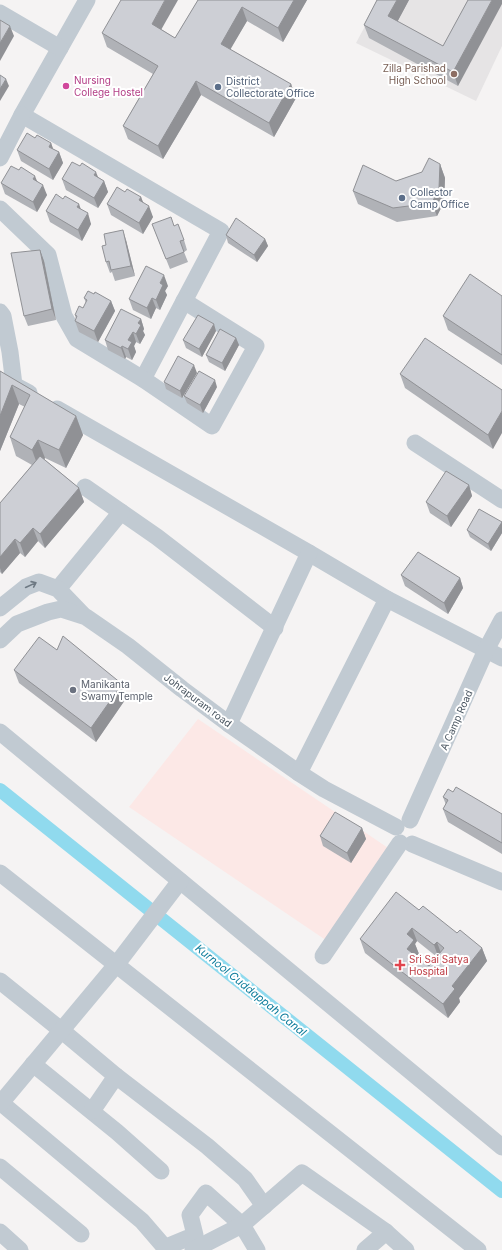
<svg xmlns="http://www.w3.org/2000/svg" width="502" height="1250" font-family="Inter,sans-serif">
<rect width="100%" height="100%" fill="#f5f3f3"/>
<polygon fill="#e6e4e5" points="379,0 502,0 502,46 476,101 356,43"/>
<polygon fill="#fce8e6" points="198,719 397,854 336,947 129,807"/>
<g fill="none" stroke-linecap="round" stroke-linejoin="round">
<polyline stroke="#90daee" stroke-width="14" points="0,790 502,1191"/>
<g stroke="#c1cad2" stroke-width="17">
<polyline points="87,0 22,115 221,231 143,379"/>
<polyline points="0,13 60,48"/>
<polyline points="0,158 22,115"/>
<polyline points="0,209 48,255 64,316 77,339 143,379 212,426 256,346 184,301"/>
<polyline points="0,312 3,316 10,352 14,385 29,393"/>
<polyline points="57,409 309,553 387,599 502,658"/>
<polyline points="415,443 502,500"/>
<polyline points="85,487 157,537 275,628"/>
<polyline points="58,589 121,512"/>
<polyline points="0,608 26,587 39,582 58,589 83,615"/>
<polyline points="0,640 17,624 48,612 61,609 86,617 128,646 182,689 229,724 299,773 324,789 396,827"/>
<polyline points="229,724 309,553"/>
<polyline points="0,732 502,1147"/>
<polyline points="299,773 387,599"/>
<polyline points="410,820 486,650 502,620"/>
<polyline points="412,844 502,882"/>
<polyline points="0,873 478,1250"/>
<polyline points="323,956 400,843"/>
<polyline points="0,981 61,1030 116,1076 207,1146 245,1179 264,1206"/>
<polyline points="33,1064 117,1132 161,1171"/>
<polyline points="0,1102 142,1221 167,1250"/>
<polyline points="0,1104 116,965 180,881"/>
<polyline points="92,1111 116,1076"/>
<polyline points="0,1167 81,1234"/>
<polyline points="0,1232 20,1250"/>
<polyline points="166,1247 195,1235 190,1215 206,1193 242,1225 257,1250"/>
<polyline points="193,1250 242,1225 302,1173 386,1232 406,1250"/>
<polyline points="365,1250 386,1232"/>
</g>
</g>
<g fill="#b0b2b7" fill-rule="evenodd">
<polygon points="198,0 307,0 283,42 247,21 230,49 291,84 296,98 274,137 201,95 163,159 128,139 123,126 153,74 107,47 102,33 161,29 175,38"/>
<polygon points="377,0 409,0 397,22 443,46 468,0 458,86 369,38 364,25"/>
<polygon points="35,138 51,143 53,149 59,152 63,163 53,180 21,161 17,150"/>
<polygon points="440,164 445,178 444,202 437,216 397,222 358,204 353,191 396,181 422,172"/>
<polygon points="19,170 37,181 47,195 37,212 5,194 1,183"/>
<polygon points="98,177 104,181 108,192 98,208 66,190 62,179"/>
<polygon points="125,192 141,197 143,203 153,217 143,234 111,215 107,204"/>
<polygon points="82,210 91,224 82,241 50,222 46,211"/>
<polygon points="152,224 174,226 184,240 187,250 184,252 188,262 170,269"/>
<polygon points="226,235 265,239 268,246 257,262 228,243"/>
<polygon points="126,240 135,276 115,281 112,272 110,273 106,262"/>
<polygon points="40,250 44,261 56,320 28,326 24,316"/>
<polygon points="168,286 165,291 167,295 160,310 156,308 151,319 133,310 129,299"/>
<polygon points="94,294 111,301 115,311 98,342 79,332 75,321 76,319 75,315 83,308 86,303 84,298"/>
<polygon points="502,296 502,365 448,330 443,316"/>
<polygon points="141,319 144,329 143,331 145,335 140,344 136,342 134,346 136,352 132,360 126,357 125,359 108,350 105,340"/>
<polygon points="216,331 202,357 186,348 183,340"/>
<polygon points="236,338 239,345 225,371 209,362 206,355"/>
<polygon points="0,371 76,416 83,435 66,468 45,458 44,459 79,488 84,502 45,548 38,541 25,557 20,553 2,574 0,572 0,503 32,465 16,456 10,437 25,407 19,404 0,451"/>
<polygon points="197,373 182,398 166,389 164,382"/>
<polygon points="400,374 502,390 493,449 405,388"/>
<polygon points="217,387 203,413 187,403 184,396"/>
<polygon points="469,485 472,496 451,527 430,513 426,502"/>
<polygon points="502,522 502,533 491,551 470,537 467,530"/>
<polygon points="401,575 460,578 463,588 448,614 405,586"/>
<polygon points="57,650 127,697 96,742 19,683 14,670"/>
<polygon points="453,792 502,814 502,854 448,822 443,809 446,805 443,797"/>
<polygon points="362,828 366,839 351,863 323,846 320,836"/>
<path d="M419,910l63,38 5,13 -28,37 1,4 -12,16 -83,-65 -5,-14zM417,941l20,16 -8,9 -12,-10 2,-2 -4,-10z"/>
</g>
<g fill="#909195">
<polygon points="165,0 178,0 157,37 152,24"/>
<polygon points="294,0 307,0 283,42 278,28"/>
<polygon points="397,0 409,0 393,30 388,16"/>
<polygon points="492,0 502,0 502,4 458,86 453,72"/>
<polygon points="242,7 247,21 226,57 221,44"/>
<polygon points="10,26 14,36 0,61 0,43"/>
<polygon points="6,79 9,86 0,101 0,89"/>
<polygon points="196,81 201,95 163,159 158,146"/>
<polygon points="291,84 296,98 274,137 269,123"/>
<polygon points="51,143 55,154 49,147"/>
<polygon points="59,152 63,163 53,180 49,169"/>
<polygon points="440,164 445,178 444,202 437,216 432,203"/>
<polygon points="96,172 100,182 94,175"/>
<polygon points="35,176 39,186 33,179"/>
<polygon points="104,181 108,192 98,208 94,198"/>
<polygon points="43,185 47,195 37,212 33,202"/>
<polygon points="141,197 145,207 139,200"/>
<polygon points="79,204 83,215 77,207"/>
<polygon points="149,206 153,217 143,234 139,223"/>
<polygon points="88,213 91,224 82,241 78,230"/>
<polygon points="123,230 126,240 135,276 131,266"/>
<polygon points="265,239 268,246 257,262 254,255"/>
<polygon points="40,250 44,261 56,320 52,309"/>
<polygon points="164,275 168,286 165,291 167,295 160,310 156,300 160,283"/>
<polygon points="152,298 156,308 151,319 147,308"/>
<polygon points="111,301 115,311 98,342 94,331"/>
<polygon points="141,319 144,329 143,331 145,335 140,344 136,334 138,323"/>
<polygon points="214,324 216,331 202,357 199,349"/>
<polygon points="133,332 136,342 134,346 136,352 132,360 128,349 128,340"/>
<polygon points="236,338 239,345 225,371 222,363"/>
<polygon points="122,346 126,357 125,359 121,348"/>
<polygon points="194,365 197,373 182,398 180,391"/>
<polygon points="215,380 217,387 203,413 200,405"/>
<polygon points="12,385 19,404 0,451 0,416"/>
<polygon points="502,411 502,433 493,449 488,435"/>
<polygon points="76,416 83,435 66,468 59,450"/>
<polygon points="38,440 45,458 39,469 32,450"/>
<polygon points="469,485 472,496 451,527 447,516"/>
<polygon points="79,488 84,502 45,548 40,534"/>
<polygon points="502,522 502,533 491,551 488,544"/>
<polygon points="33,528 38,541 25,557 20,543"/>
<polygon points="15,539 20,553 2,574 0,568 0,557"/>
<polygon points="460,578 463,588 448,614 444,603"/>
<polygon points="122,684 127,697 96,742 91,728"/>
<polygon points="362,828 366,839 351,863 347,853"/>
<polygon points="412,928 417,941 415,944 419,954 412,962 407,949 407,934"/>
<polygon points="437,942 442,956 439,959 434,945"/>
<polygon points="482,948 487,961 459,998 460,1002 448,1018 443,1004 452,986"/>
</g>
<g fill="#cdcfd5" stroke="#909195" fill-rule="evenodd">
<polygon points="121,0 165,0 152,24 175,38 198,0 294,0 278,28 242,7 221,44 291,84 269,123 196,81 158,146 123,126 158,66 102,33"/>
<polygon points="377,0 397,0 388,16 443,46 468,0 492,0 453,72 364,25"/>
<polygon points="0,20 10,26 0,43"/>
<polygon points="0,75 6,79 0,89"/>
<polygon points="27,133 35,138 37,135 51,143 49,147 59,152 49,169 17,150"/>
<polygon points="429,158 440,164 439,188 432,203 393,208 353,191 363,165 396,181 422,172"/>
<polygon points="72,162 80,166 82,163 96,172 94,175 104,181 94,198 62,179"/>
<polygon points="11,166 19,170 21,167 35,176 33,179 43,185 33,202 1,183"/>
<polygon points="117,187 125,192 127,189 141,197 139,200 149,206 139,223 107,204"/>
<polygon points="56,194 63,199 65,196 79,204 77,207 88,213 78,230 46,211"/>
<polygon points="171,217 174,226 178,224 184,240 180,241 184,252 166,259 152,224"/>
<polygon points="236,218 265,239 254,255 226,235"/>
<polygon points="123,230 131,266 111,270 109,261 106,262 102,246 106,245 104,234"/>
<polygon points="40,250 52,309 24,316 11,253"/>
<polygon points="146,266 164,275 160,283 163,285 156,300 152,298 147,308 129,299"/>
<polygon points="470,274 502,296 502,355 443,316"/>
<polygon points="88,291 94,294 95,292 111,301 94,331 75,321 77,316 75,315 79,306 83,308 87,300 84,298"/>
<polygon points="121,309 141,319 138,323 141,325 136,334 133,332 128,340 132,342 128,349 122,346 121,348 105,340"/>
<polygon points="198,315 214,324 199,349 183,340"/>
<polygon points="220,329 236,338 222,363 206,355"/>
<polygon points="425,338 502,390 502,411 488,435 400,374"/>
<polygon points="178,356 194,365 180,391 164,382"/>
<polygon points="0,371 76,416 59,450 38,440 32,450 10,437 30,395 12,385 0,416"/>
<polygon points="199,371 215,380 200,405 184,396"/>
<polygon points="40,456 79,488 40,534 33,528 20,543 15,539 0,557 0,503"/>
<polygon points="446,471 469,485 447,516 426,502"/>
<polygon points="479,509 502,522 488,544 467,530"/>
<polygon points="418,552 460,578 444,603 401,575"/>
<polygon points="63,636 122,684 91,728 14,670 39,637 57,650"/>
<polygon points="456,787 502,814 502,843 443,809 448,800 443,797 448,789 453,792"/>
<polygon points="335,812 362,828 347,853 320,836"/>
<path d="M396,892l23,18 4,-4 34,27 3,-3 22,18 -30,38 3,3 -12,15 -83,-65zM412,928l22,17 3,-3 7,6 -15,18 -22,-17 7,-9 -7,-6z"/>
</g>
<defs><path id="oneway-shaft" d="M-6 0H5M1.5-3L5.5 0L1.5 3" fill="none" stroke-width="1.6" stroke-linecap="round" stroke-linejoin="round"/></defs>
<use stroke="#6e7983" href="#oneway-shaft" transform="translate(31 585) rotate(-25)"/>
<circle fill="#8d6e63" stroke="#fff" stroke-width="1.5" cx="454" cy="74" r="4"/>
<circle fill="#d1479c" stroke="#fff" stroke-width="1.5" cx="66" cy="86" r="4"/>
<g fill="#5c6f8a" stroke="#fff" stroke-width="1.5">
<circle cx="218" cy="87" r="4"/>
<circle cx="402" cy="198" r="4"/>
</g>
<circle fill="#6b7280" stroke="#fff" stroke-width="1.5" cx="73" cy="690" r="4"/>
<path fill="#e0444e" stroke="#fff" stroke-width="1.5" d="M398 959h4v4h4v4h-4v4h-4v-4h-4v-4h4z"/>
<g text-anchor="middle" stroke-width="4" stroke-linejoin="round" paint-order="stroke">
<g font-size="10" fill="#785e54" stroke="#fff" text-anchor="end">
<text x="446" y="72">Zilla Parishad<tspan x="446" dy="12">High School</tspan></text>
</g>
<g font-size="10" fill="#b23c85" stroke="#fff" text-anchor="start">
<text x="74" y="84">Nursing<tspan x="74" dy="12">College Hostel</tspan></text>
</g>
<g font-size="10" fill="#4e5e75" stroke="#fff" text-anchor="start">
<text x="226" y="85">District<tspan x="226" dy="12">Collectorate Office</tspan></text>
<text x="410" y="196">Collector<tspan x="410" dy="12">Camp Office</tspan></text>
</g>
<g font-size="10" fill="#5b616d" stroke="#fff" text-anchor="start">
<text x="81" y="688">Manikanta<tspan x="81" dy="12">Swamy Temple</tspan></text>
</g>
<g font-size="10" fill="#4a5661" stroke="#fff">
<text transform="translate(198 700) rotate(37)" y="4">Johrapuram road</text>
<text transform="translate(456 720) rotate(-66)" y="4">A Camp Road</text>
</g>
<g font-size="10" fill="#be3a42" stroke="#fff" text-anchor="start">
<text x="409" y="963">Sri Sai Satya<tspan x="409" dy="12">Hospital</tspan></text>
</g>
<g font-size="11" font-style="italic" fill="#0c7c9b" stroke="#fff">
<text transform="translate(251 990) rotate(39)" y="4">Kurnool Cuddappah Canal</text>
</g>
</g>
</svg>
